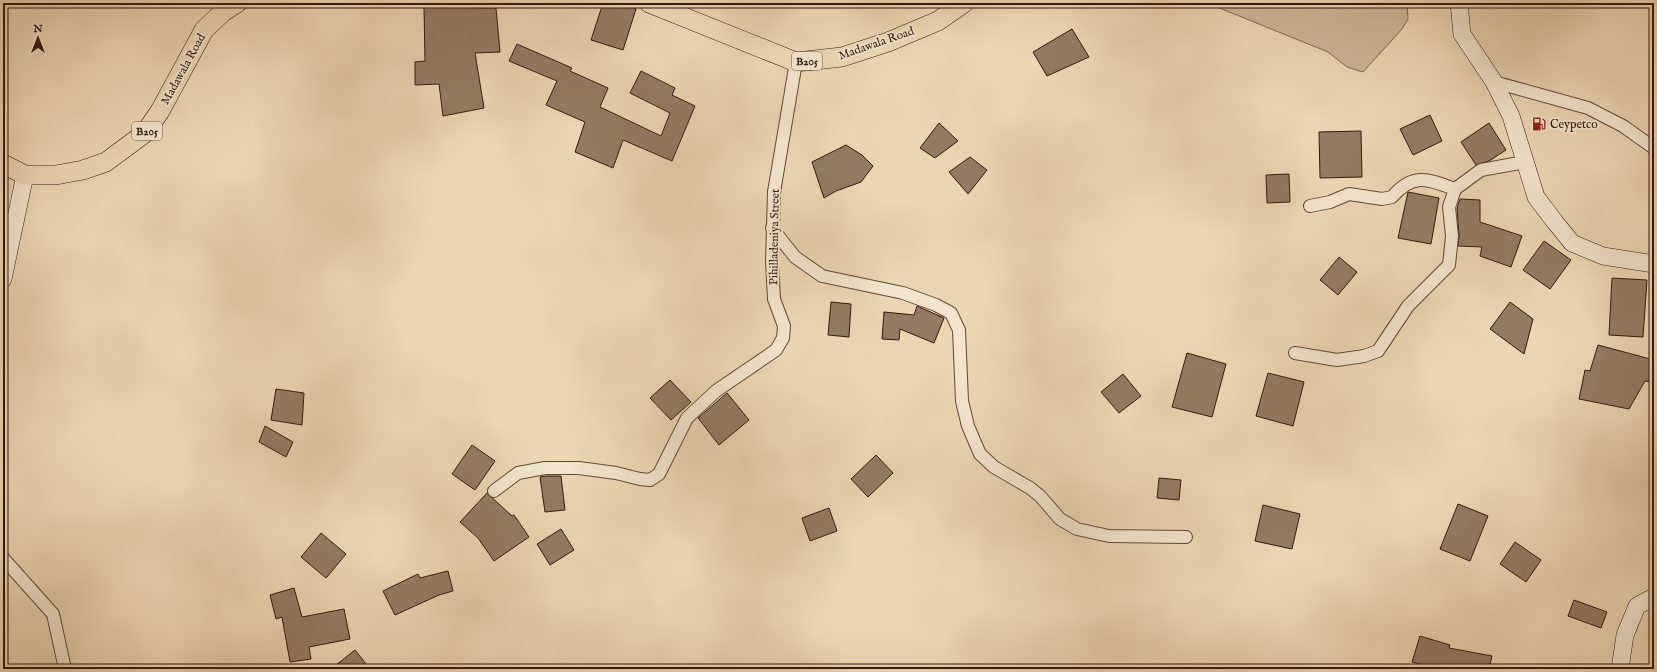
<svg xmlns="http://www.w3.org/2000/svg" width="1657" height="672" font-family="'IM FELL English',serif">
<rect width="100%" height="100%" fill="#ebd6b3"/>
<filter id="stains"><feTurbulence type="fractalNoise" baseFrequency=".005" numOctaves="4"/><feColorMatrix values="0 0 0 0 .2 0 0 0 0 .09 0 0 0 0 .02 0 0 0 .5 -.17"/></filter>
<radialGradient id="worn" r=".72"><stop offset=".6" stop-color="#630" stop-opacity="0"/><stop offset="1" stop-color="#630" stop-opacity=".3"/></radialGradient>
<polygon fill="#cbb697" stroke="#7e6852" points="1209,3 1407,3 1408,19 1402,29 1363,72 1347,67 1328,52 1212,5"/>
<g fill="#927b64" stroke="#31190e">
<polygon points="603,3 621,3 636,9 623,50 591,40"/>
<polygon points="424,7 496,8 500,52 475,53 484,108 443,116 439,84 415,85 415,62 425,61"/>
<polygon points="1072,29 1089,57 1047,76 1033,52"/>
<polygon points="517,44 572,68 570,71 608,88 600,107 661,136 670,113 630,93 641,71 675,88 672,95 695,106 672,161 623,140 613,168 575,152 585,122 546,105 557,81 509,61"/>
<polygon points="1430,115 1442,141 1413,155 1400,129"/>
<polygon points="939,123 958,141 935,158 920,148"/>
<polygon points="1489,123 1506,150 1489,161 1476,165 1461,142"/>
<polygon points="1361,131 1362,177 1320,178 1319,132"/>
<polygon points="846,145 862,155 873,166 861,182 836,191 824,198 812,162"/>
<polygon points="970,157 987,170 968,194 949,172"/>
<polygon points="1289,174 1290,202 1267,203 1266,175"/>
<polygon points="1408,192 1439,198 1431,244 1398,238"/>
<polygon points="1460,199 1480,200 1480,222 1522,236 1511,267 1480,256 1482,247 1458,246 1459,235 1457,208"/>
<polygon points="1544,241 1571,260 1550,289 1523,270"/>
<polygon points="1339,257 1357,272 1338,295 1320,280"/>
<polygon points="1612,278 1647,280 1643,337 1609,335"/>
<polygon points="831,302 851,304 849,337 828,335"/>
<polygon points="1510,302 1533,319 1524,354 1490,329"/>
<polygon points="917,306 944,318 934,343 900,329 899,340 882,339 884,312 914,315"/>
<polygon points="1598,345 1654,360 1654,374 1652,382 1645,381 1629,409 1579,399 1585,370 1590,371"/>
<polygon points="1187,353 1226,364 1212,417 1172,407"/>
<polygon points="1268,373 1304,382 1293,426 1256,416"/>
<polygon points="1123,374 1141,396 1119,413 1101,392"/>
<polygon points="670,380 691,402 671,420 650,398"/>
<polygon points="276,389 304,393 302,425 271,420"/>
<polygon points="727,393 749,420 719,445 698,418"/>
<polygon points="265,426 293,442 286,457 259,442"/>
<polygon points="472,445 495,461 475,490 452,474"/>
<polygon points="876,455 893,473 868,497 851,479"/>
<polygon points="546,476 561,476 565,510 545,512 540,477"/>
<polygon points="1159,478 1181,480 1179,500 1157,498"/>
<polygon points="487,493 512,516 514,515 529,537 494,561 478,538 460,522"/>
<polygon points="1458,504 1488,516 1470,561 1440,549"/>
<polygon points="1263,505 1300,514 1292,549 1255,541"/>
<polygon points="829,508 837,531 810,541 802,518"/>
<polygon points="561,529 574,550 550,565 537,544"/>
<polygon points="321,533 346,554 326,578 301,557"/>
<polygon points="1515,542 1541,560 1526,582 1500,564"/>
<polygon points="448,571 453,591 439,595 395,615 383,591 418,574 420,578"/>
<polygon points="294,588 302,617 344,609 350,639 309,647 311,659 290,662 282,617 276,619 270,595"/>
<polygon points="1574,600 1607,612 1601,628 1568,616"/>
<polygon points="1420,636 1450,645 1449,648 1492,656 1489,669 1437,669 1412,662"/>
<polygon points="355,650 370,669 331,669"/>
</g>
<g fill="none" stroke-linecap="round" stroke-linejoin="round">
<g stroke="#604837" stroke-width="14">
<g id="street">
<polyline points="1494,82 1588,108 1623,126 1654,148"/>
<path d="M1310,206l20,-4 19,-8 33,5 10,-2c21,-25 36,-18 63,-8"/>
<polyline points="772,228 795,257 822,276 903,293 936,305 951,313 959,330 962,401 968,426 980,454 994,467 1030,488 1040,496 1060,519 1077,529 1109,536 1186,537"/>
<polyline points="1295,353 1337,360 1364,356 1378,351 1408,306 1449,265 1452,236 1449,207 1455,189 1481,170 1525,162"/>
<polyline points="494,491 518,473 545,468 579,468 616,473 640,479 650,480 659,474 687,418 716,391 776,350 783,338 784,326 774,299 772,262 774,192 796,62"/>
<polyline points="3,558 53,614 65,669"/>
</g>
</g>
<g stroke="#31190e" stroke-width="18">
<g id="secondary">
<polyline points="1459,3 1462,34 1494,82 1511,116 1536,197 1555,222 1572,243 1603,256 1654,264"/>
<polyline points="3,279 25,175"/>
<polyline points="1620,669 1625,635 1637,606 1654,597"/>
</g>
</g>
<g stroke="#31190e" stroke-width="20">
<g id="primary">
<polyline points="649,3 796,62 842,57 888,42 938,21 964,3"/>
<polyline points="3,164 25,175 56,175 83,170 106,162 145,133 160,111 204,30 223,12 237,3"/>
</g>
</g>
<use href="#street" stroke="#f2e4ce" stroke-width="12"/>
<use href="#secondary" stroke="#f2e4ce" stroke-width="17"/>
<use href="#primary" stroke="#ebd6b3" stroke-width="19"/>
</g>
<defs>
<g id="fuel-bare" transform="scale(1.08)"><path d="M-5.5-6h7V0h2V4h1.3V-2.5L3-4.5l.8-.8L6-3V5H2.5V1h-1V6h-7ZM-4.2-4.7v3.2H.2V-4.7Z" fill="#8f2418" stroke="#f2e4ce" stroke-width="2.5" paint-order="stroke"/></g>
</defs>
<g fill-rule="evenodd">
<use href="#fuel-bare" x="1539" y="124"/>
</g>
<g text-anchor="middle" stroke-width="4" stroke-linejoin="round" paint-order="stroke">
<g fill="#f2e4ce" stroke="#6b5648" stroke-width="1">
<rect x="792" y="52" width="30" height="18" rx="3"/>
<rect x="132" y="122" width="30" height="18" rx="3"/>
</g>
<g font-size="11" font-weight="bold" fill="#31190e">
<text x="807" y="65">B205</text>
<text x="147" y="135">B205</text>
</g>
<g font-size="12" fill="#31190e" stroke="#f2e4ce">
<text transform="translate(876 43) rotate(-19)" y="4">Madawala Road</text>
<text transform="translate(183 69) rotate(-61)" y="4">Madawala Road</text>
<text transform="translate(774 237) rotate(-89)" y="4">Pihilladeniya Street</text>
</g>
<g font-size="12" fill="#31190e" stroke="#f2e4ce" text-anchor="start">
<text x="1550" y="128">Ceypetco</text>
</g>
</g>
<rect width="1657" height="672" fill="none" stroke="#ebd6b3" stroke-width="16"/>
<rect x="4" y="4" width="1649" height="664" fill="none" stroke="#31190e" stroke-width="2"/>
<rect x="8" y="8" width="1641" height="656" fill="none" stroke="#31190e"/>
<g transform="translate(38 38)" stroke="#f2e4ce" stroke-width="3" paint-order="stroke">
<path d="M0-3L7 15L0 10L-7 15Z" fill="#31190e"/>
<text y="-6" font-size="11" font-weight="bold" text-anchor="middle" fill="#31190e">N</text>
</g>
<rect width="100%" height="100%" filter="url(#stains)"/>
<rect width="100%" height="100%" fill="url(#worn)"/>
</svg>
